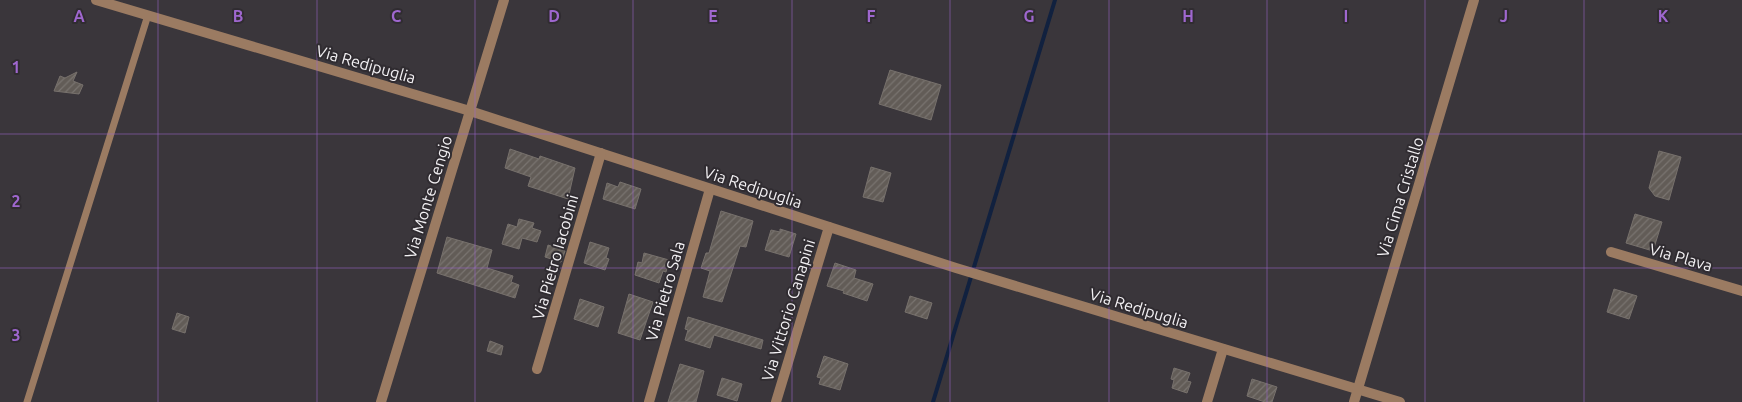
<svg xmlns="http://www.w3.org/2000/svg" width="1742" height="402" font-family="Ubuntu,sans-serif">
<defs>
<pattern id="building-hatch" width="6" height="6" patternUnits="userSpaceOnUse" patternTransform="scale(1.25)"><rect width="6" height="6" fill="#625c57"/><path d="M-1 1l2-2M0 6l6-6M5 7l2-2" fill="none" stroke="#797470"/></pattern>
</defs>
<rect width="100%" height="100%" fill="#3a363b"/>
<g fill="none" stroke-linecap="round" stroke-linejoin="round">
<polyline stroke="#11213f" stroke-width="4" points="933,402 1055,0"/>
</g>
<g fill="url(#building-hatch)" stroke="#77716c">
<polygon points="890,70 941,85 931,120 879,104"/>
<polygon points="77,72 73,81 83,85 79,94 54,91 60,76 65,78"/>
<polygon points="510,149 539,159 540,156 575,168 568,199 528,186 531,177 505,168"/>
<polygon points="1659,151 1681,157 1669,200 1655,196 1649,188"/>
<polygon points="871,167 891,173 883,202 863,197"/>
<polygon points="620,182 641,189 635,209 603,199 607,183 618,187"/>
<polygon points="721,211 753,221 746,247 740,246 722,302 703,297 710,271 701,268 706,253 709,253"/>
<polygon points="1635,214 1662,222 1653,251 1626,243"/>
<polygon points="519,219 534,223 532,228 541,231 537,242 522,238 519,249 502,244 508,224 517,227"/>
<polygon points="780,229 796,234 789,257 765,250 771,230 780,232"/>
<polygon points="447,237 492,250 487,268 513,276 511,282 519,285 515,298 437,273"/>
<polygon points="590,242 609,248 606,258 609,259 605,270 584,263"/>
<polygon points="548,245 565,251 561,262 545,257"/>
<polygon points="644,253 669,260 666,272 663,271 659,283 635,275 638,262 642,263"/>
<polygon points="835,263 856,270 854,278 873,284 867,301 843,293 844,291 827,286"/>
<polygon points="1614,289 1637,296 1629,319 1607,312"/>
<polygon points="629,294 653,302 640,340 618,333"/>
<polygon points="910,296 932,303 927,319 905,312"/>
<polygon points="580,299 604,307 598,327 574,319"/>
<polygon points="177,313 189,317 185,333 172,329"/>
<polygon points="688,317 763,340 761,349 714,335 710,348 685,340 688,330 685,329"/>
<polygon points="490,341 503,346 501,355 487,351"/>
<polygon points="824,356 848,364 840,390 819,384 821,378 817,377"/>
<polygon points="680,364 704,371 696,402 668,402"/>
<polygon points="1174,368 1190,373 1187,381 1191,382 1187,393 1172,388 1174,380 1171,379"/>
<polygon points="722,378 742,384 737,401 717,395"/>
<polygon points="1252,379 1277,387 1272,402 1265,402 1247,396"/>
</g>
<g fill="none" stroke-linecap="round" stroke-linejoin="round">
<polyline stroke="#9b7b62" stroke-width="7" points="27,402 148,15"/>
<g stroke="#9b7b62" stroke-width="10">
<polyline points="96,0 470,111 956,268 1400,402"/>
<polyline points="1611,252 1742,291"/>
<polyline points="537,369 601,153"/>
<polyline points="381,402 504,0"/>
<polyline points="649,402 710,189"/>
<polyline points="776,402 829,227"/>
<polyline points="1207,402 1223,349"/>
<polyline points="1354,402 1474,0"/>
</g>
</g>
<path fill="none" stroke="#9f67cf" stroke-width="1" stroke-opacity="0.55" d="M158,0v402M317,0v402M475,0v402M633,0v402M792,0v402M950,0v402M1109,0v402M1267,0v402M1425,0v402M1584,0v402M0,134h1742M0,268h1742"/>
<g text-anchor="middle" stroke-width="4" stroke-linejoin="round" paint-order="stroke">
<g font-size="16" fill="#f3f1f4" stroke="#302c31">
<text transform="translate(366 64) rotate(16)" y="6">Via Redipuglia</text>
<text transform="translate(753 187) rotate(18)" y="6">Via Redipuglia</text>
<text transform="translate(428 197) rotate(-73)" y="6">Via Monte Cengio</text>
<text transform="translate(1400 197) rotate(-73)" y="6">Via Cima Cristallo</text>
<text transform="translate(555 257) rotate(-74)" y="6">Via Pietro Iacobini</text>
<text transform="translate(1681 257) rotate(16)" y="6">Via Plava</text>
<text transform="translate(665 291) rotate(-74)" y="6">Via Pietro Sala</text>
<text transform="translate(1139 308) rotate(17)" y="6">Via Redipuglia</text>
<text transform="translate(788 310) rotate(-73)" y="6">Via Vittorio Canapini</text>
</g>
</g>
<g font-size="16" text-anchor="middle" font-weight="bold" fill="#9f67cf" stroke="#302c31" stroke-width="4" stroke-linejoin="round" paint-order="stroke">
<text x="79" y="22">A</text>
<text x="238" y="22">B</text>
<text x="396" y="22">C</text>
<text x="554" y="22">D</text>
<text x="713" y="22">E</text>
<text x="871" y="22">F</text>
<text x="1029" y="22">G</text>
<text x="1188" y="22">H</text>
<text x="1346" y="22">I</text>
<text x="1504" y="22">J</text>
<text x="1663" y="22">K</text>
<text x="16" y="73">1</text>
<text x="16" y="207">2</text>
<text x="16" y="341">3</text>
</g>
</svg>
